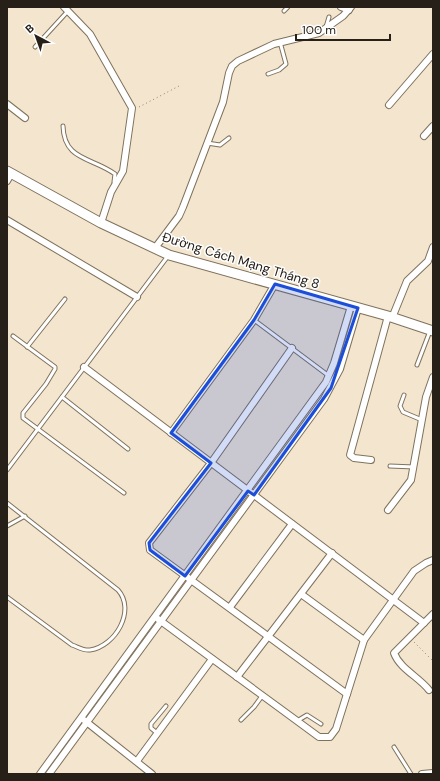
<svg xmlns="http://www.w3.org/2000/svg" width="440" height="781" font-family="'DM Sans',sans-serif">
<rect width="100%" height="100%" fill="#f4e5ce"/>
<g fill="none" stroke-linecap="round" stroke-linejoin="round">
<g stroke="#7f725d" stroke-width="5">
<g id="lane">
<polyline points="284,11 288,7"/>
<polyline points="326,27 329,17"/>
<polyline points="35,47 68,11"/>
<polyline points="268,74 279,70 286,64 280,42"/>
<path d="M63,126c1,35 29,31 52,48l-1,8"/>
<polyline points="207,143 220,145 229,138"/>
<polyline points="254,320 329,376"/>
<polyline points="13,336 55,367 55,369 46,384 23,413 23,418 124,493"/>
<polyline points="27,347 65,299"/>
<polyline points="417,365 430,331"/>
<polyline points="404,395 400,406 403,412 422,420"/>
<polyline points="62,397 128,449"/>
<polyline points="390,466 414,467"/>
<polyline points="7,470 168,256"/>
<path d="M7,503l111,87c18,20 -2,56 -28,60 -6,1 -12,-3 -18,-5l-65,-48"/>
<polyline points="7,526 25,516"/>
<polyline points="241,720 254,707 262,696"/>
<polyline points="297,721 307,715 321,724"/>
<polyline points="157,733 151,728 151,724 166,706"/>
<polyline points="394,747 411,774"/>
</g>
</g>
<g stroke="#7f725d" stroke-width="8">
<g id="street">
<polyline points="64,7 90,34 132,108 123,171 111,192 101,223"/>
<polyline points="341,7 349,10"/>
<polyline points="7,104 25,118"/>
<polyline points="389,105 433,54"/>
<polyline points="424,136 433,126"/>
<polyline points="7,181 11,174"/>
<polyline points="7,220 137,297"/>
<polyline points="155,248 179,216 183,207 223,102 229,73 232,66 238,61 274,44 319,33 343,16 351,7"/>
<polyline points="392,318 407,281 428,261 433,247"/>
<polyline points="292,348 211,463 149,543 150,550 347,694"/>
<polyline points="84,367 424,623"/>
<polyline points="171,433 254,320 275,284"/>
<polyline points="371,460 354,458 350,455 388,316"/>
<polyline points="388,510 411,480 426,397 433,377"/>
<polyline points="301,594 364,640"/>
<polyline points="230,607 292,524"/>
<polyline points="158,619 319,737 330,737 336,729 364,640 414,571 426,563 433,560"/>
<polyline points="237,677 332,553"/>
<path d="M429,690c-10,-13 -29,-21 -35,-37l39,-39"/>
<polyline points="84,720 152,774"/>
<polyline points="137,761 212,659"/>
<polyline points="40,774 326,382 334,363 351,306"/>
<polyline points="49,774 324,399 340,369 358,308"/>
<polyline points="422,774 433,773"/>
</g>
</g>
<g stroke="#7f725d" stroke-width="11">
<polyline id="secondary" points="7,171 101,223 169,255 388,316 433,331"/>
</g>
<g stroke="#8b8171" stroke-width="1" stroke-dasharray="1 3" stroke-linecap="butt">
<polyline points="139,107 179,86"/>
<polyline points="414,642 433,661"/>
</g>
<use href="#lane" stroke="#fff" stroke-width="3"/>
<use href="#street" stroke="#fff" stroke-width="6"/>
<use href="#secondary" stroke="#fff" stroke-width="9"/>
</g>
<path fill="#1d4ed8" fill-opacity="0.2" stroke="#1d4ed8" stroke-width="3" stroke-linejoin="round" d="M275,284l83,24 -27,80 -77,107 -6,-4 -63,85 -35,-26 -1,-7 62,-80 -40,-30 83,-113z"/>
<g text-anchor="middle" stroke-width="3" stroke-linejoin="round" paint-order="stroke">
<g font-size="13" fill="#262018" stroke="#fff">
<text transform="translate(241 260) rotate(17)" y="5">Đường Cách Mạng Tháng 8</text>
</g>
</g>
<rect width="440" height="781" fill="none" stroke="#262018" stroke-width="16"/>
<g transform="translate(36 36) rotate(319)" stroke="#ffffff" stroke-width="3" paint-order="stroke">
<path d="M0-3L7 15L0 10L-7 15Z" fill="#262018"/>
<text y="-6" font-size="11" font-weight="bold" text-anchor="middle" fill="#262018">B</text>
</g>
<path d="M296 34v6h94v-6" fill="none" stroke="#262018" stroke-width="2"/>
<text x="302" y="34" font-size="12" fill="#262018" stroke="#ffffff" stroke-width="3" paint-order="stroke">100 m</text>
</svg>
